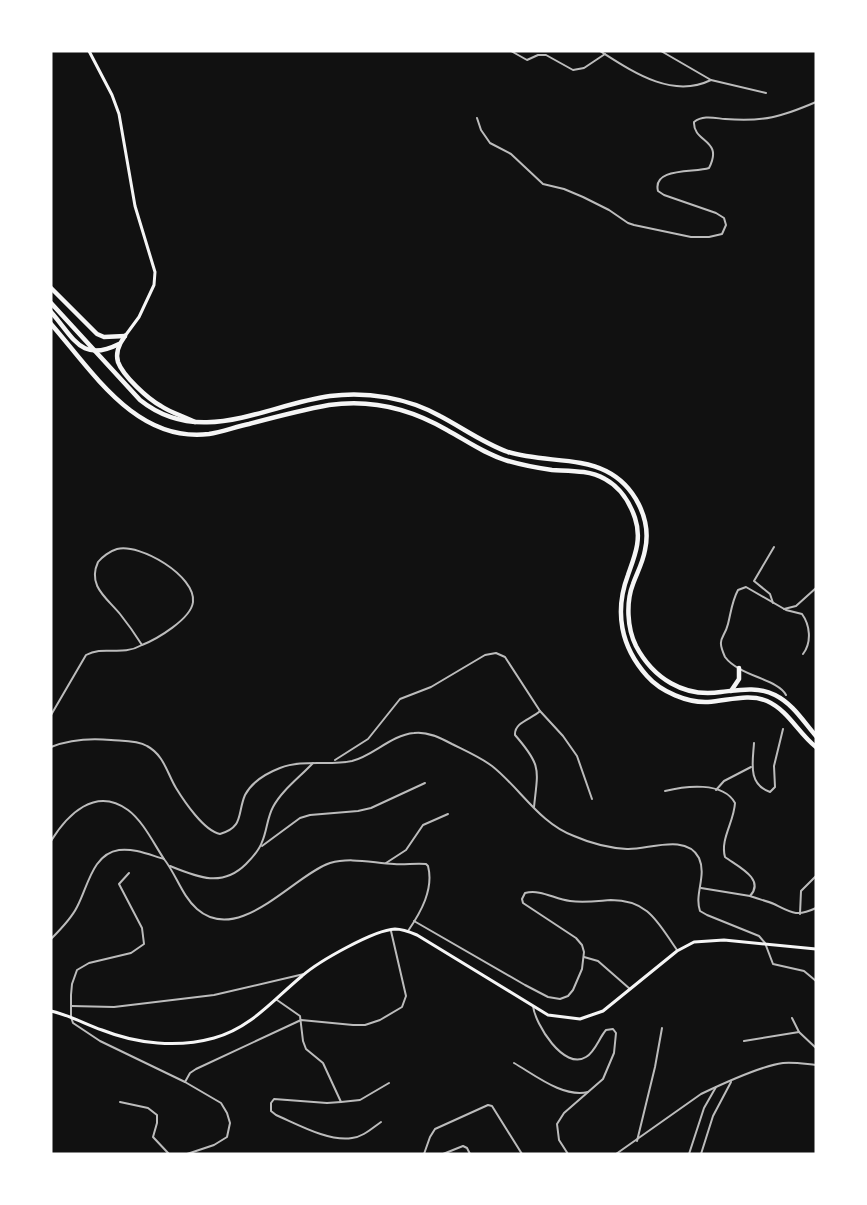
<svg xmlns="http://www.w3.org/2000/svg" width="867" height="1205" font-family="Rubik,sans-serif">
<rect width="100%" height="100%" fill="#111"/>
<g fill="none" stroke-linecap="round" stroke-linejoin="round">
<g stroke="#bcbcbc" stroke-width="2">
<polyline points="511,51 527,60 538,55 546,55 573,70 584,68 605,54"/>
<path d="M600,51c33,21 72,48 111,29l-50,-29"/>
<polyline points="711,80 766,93"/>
<path d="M477,118l4,12 9,13 21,11 32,30 21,5 19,8 26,13 19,13 6,2 57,12h18l13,-3 4,-9 -2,-7 -8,-5 -52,-18 -6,-4c-6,-24 37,-18 51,-23 15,-29 -16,-25 -15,-46 9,-7 20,-4 31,-3 39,3 56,-2 91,-17"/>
<polyline points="773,603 770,594 754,581 774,547"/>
<polyline points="784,609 796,606 816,588"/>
<path d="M786,695c-8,-16 -47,-19 -61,-38 -9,-20 -1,-17 3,-33 3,-12 4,-23 10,-34l8,-3 40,23 16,4c8,11 10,28 1,40"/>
<path d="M51,715l35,-60c18,-10 35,2 56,-10 -7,-11 -14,-21 -22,-31 -13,-16 -33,-28 -22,-52 4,-5 12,-11 19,-13 23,-6 79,27 76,53 -2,17 -36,37 -51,43"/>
<path d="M754,743c-1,18 -7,41 16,49l5,-5 -1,-21 9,-37"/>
<path d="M51,747c20,-8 39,-9 60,-7 11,1 26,0 36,6 17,9 20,27 29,42 8,13 28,43 44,46 24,-7 17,-20 25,-39 7,-13 22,-22 35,-27 23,-9 48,-2 72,-7 21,-5 39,-26 62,-28 13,-2 27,5 38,11 14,7 28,13 40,22 28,22 48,58 82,70 16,7 36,12 53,13 21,1 59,-16 72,9 8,18 -5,36 1,53l7,4 52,21 6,7 8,21 31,7 12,10"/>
<polyline points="335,760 368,739 400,699 431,687 485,655 496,653 505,657 540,711 563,736 577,756 592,799"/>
<polyline points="716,790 724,781 751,767"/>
<path d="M665,791c20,-5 58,-10 70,12 -1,19 -15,36 -10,54 12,9 41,22 25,39l-49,-8"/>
<path d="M534,807c4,-38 8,-41 -19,-72 -1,-13 17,-16 25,-24"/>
<path d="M51,841c16,-26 44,-55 77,-31 15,11 26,34 36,49"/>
<polyline points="262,846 300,818 310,815 358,811 371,808 425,783"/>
<polyline points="386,863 406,850 423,825 448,814"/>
<path d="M170,866c27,11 52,22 76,-2 6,-6 13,-13 16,-22 5,-11 5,-24 11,-35 9,-17 27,-30 40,-44"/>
<polyline points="129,873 119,884 142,928 144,944 131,953 89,963 77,970 72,984 71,995 71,1017 73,1023 100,1041 185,1082 221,1103 227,1113 230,1123 227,1137 214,1145 187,1154"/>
<path d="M750,896c8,3 17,5 24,8 18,9 23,13 42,4"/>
<polyline points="800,914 801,891 816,876"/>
<path d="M414,921l111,64 23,12 12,2 8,-3 5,-6 9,-21 2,-17 -2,-7 -6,-7 -53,-35 -1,-4 3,-6c16,-4 29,6 45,8 14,2 27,0 41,-1 38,0 47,23 66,50"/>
<path d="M51,939c9,-9 20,-20 26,-32 11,-20 15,-53 42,-57 15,-2 31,5 45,9 12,15 18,37 33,50 42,37 97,-34 133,-46 21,-6 43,0 64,1 10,1 21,-1 32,0l2,2c6,23 -7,46 -20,65"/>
<polyline points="584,957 598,961 630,989"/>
<polyline points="277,1000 300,1016 303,1041 306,1049 323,1063 341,1102 360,1100 389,1083"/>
<polyline points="71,1006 114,1007 214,995 304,974"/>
<path d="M533,1006c2,18 31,65 53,51 9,-5 13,-19 20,-27l7,-1 3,4 -2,20 -11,26 -39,34 -7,11 2,16 9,14"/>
<polyline points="792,1018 799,1032 816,1048"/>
<polyline points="744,1041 799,1032"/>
<path d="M514,1063c21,12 49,35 74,29"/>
<polyline points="185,1082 190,1073 196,1069 301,1020 353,1025 365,1025 380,1020 402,1007 406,996 391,931"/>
<polyline points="120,1102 148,1108 157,1115 157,1123 153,1137 169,1154"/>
<path d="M341,1102l-14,1 -53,-4 -3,4v8l5,4c21,9 53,27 76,23 11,-1 20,-10 29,-16"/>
<polyline points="637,1141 655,1067 662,1028"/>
<polyline points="424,1154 430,1137 435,1129 488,1105 492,1106 522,1154"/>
<polyline points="443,1154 463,1146 467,1148 470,1154"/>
<path d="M616,1154l85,-60c21,-10 59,-28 82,-31 12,-1 22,1 33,2"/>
<polyline points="689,1154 704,1108 716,1087"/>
<polyline points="701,1154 713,1116 731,1082"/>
</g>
<g stroke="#f5f5f5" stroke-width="3">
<polyline points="89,51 112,95 119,114 135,206 155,272 154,285 139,317 125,336"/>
<path d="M51,1011c18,4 34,13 51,19 35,14 76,18 112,8 37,-10 60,-39 88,-62 17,-15 72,-46 93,-47 8,0 15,3 22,6l131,80 32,4 23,-8 74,-60 17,-9 30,-2 92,9"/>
</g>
<g stroke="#f5f5f5" stroke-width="4.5">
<polyline points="51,288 97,334 104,337 125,336"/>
<path d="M51,303l89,97c60,48 125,5 190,-4 37,-5 78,2 110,20 23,12 43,27 68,36 31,10 71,5 98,19 28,14 46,48 39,79 -2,12 -8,23 -12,34 -7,18 -6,44 3,62 17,32 48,52 85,46 18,-2 36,-6 54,3 18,9 28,26 41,41"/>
<path d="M51,312c23,26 30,51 68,32"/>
<path d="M51,324c42,48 85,119 158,110 13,-2 26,-7 40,-10 26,-7 53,-14 80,-19 41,-6 82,4 118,25 20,11 38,24 61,31 14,4 29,7 44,9 18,1 37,0 53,9 15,8 25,24 30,39 7,21 0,37 -7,57 -14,37 -7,72 19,101 14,16 41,27 61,26 19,-1 41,-9 59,-1 22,10 31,32 49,46"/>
<path d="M125,336c-6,8 -10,16 -7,26 5,14 30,37 43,44 10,7 23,10 34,16"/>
<polyline points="731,691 739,679 739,668"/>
</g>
</g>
<rect width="867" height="1205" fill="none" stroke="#ffffff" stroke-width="105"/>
</svg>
